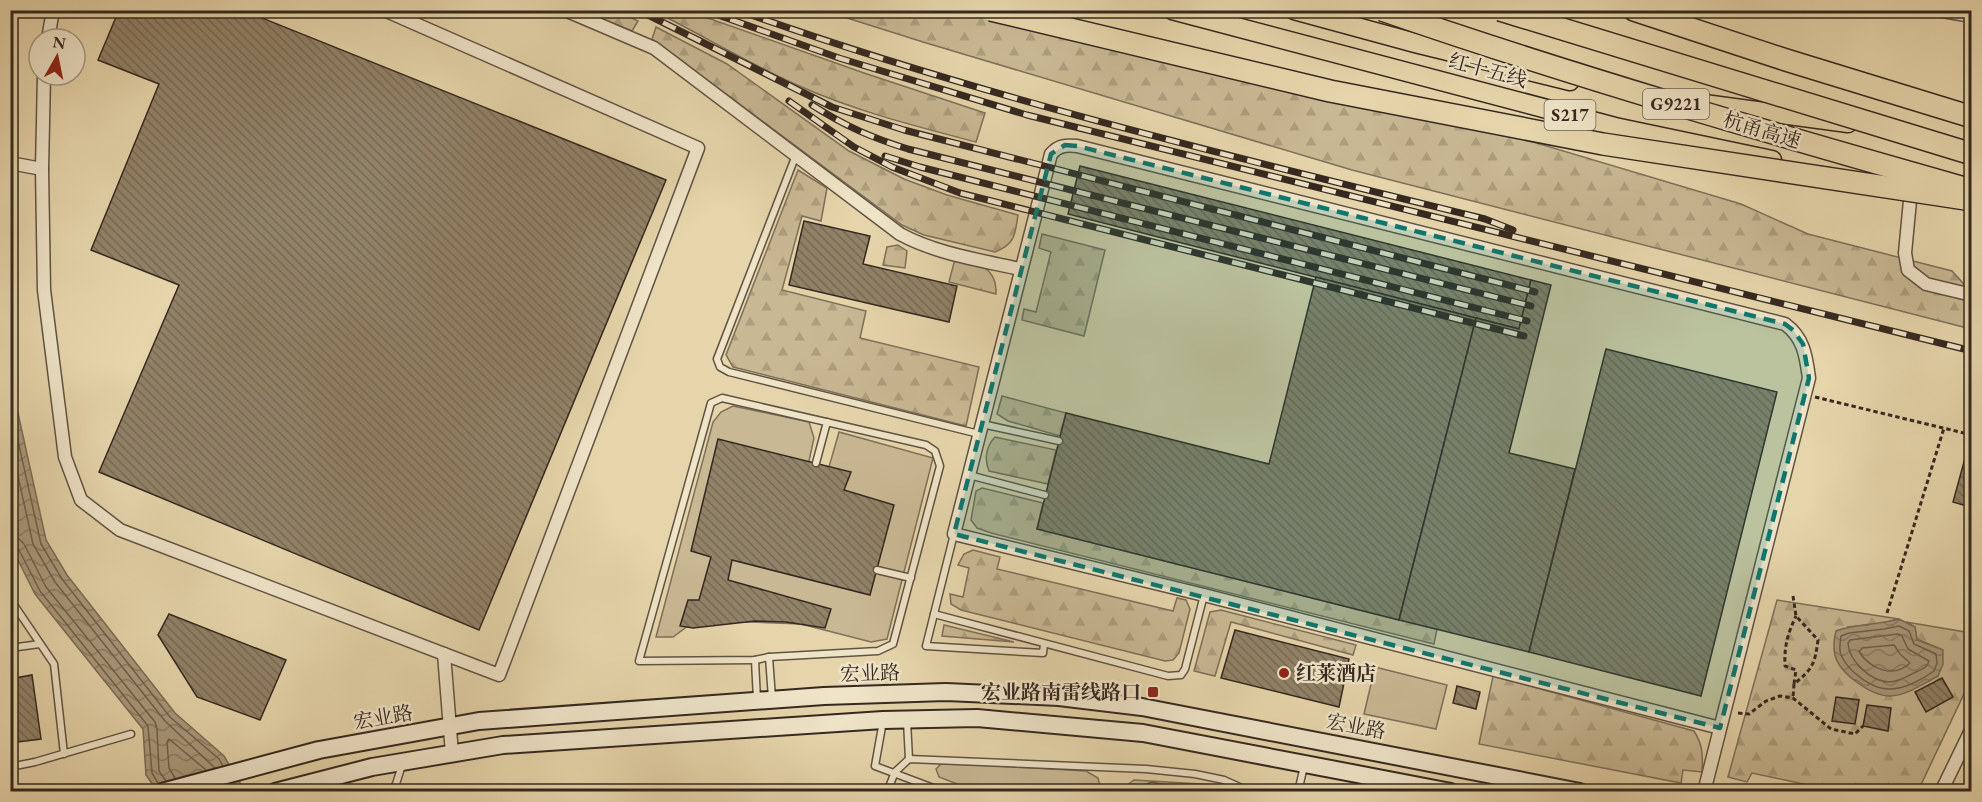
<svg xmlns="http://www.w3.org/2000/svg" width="1982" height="802" font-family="'EB Garamond','Noto Serif SC',serif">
<defs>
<pattern id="forest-firs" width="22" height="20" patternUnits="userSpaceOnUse" patternTransform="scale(1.5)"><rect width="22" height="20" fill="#c8b893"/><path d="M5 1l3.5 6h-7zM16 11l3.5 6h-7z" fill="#ac9e7e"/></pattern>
<pattern id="water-waves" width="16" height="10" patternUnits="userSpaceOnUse" patternTransform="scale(1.5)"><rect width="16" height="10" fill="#aa9a7c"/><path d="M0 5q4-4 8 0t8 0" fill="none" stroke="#8b7e65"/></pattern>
<pattern id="building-back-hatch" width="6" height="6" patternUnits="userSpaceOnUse" patternTransform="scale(1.5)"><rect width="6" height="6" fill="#918268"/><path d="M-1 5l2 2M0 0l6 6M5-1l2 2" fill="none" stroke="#776a55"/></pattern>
</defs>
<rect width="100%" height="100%" fill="#e6d5ab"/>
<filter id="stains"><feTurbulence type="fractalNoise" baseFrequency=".00333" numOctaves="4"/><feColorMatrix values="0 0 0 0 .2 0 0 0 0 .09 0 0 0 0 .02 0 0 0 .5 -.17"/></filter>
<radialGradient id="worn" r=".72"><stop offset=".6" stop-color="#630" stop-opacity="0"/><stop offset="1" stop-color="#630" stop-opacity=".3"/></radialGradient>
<g fill="#c8b893" stroke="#7e705a" stroke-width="1.5">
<polygon points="733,406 809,422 814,438 807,470 827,474 839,432 933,458 887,639 871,642 801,624 696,620 673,637 656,637 713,422 721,412"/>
<polygon points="1375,667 1447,685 1436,729 1364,714"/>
<polygon points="942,763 1086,771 1098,778 1101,790 1101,792 975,791 939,777 936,769"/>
<polygon points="1134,780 1217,785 1226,787 1236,791 1118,792"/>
</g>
<g fill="url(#forest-firs)" stroke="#7e705a" stroke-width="1.5">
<polygon points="582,11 618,11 638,21 632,31"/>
<path d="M654,11h34l176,62 121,40 -9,29c-61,-16 -121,-31 -179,-57 -49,-22 -95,-50 -143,-74z"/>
<polygon points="825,11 1022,11 1463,121 1741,204 1808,234 1952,271 1971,292 1971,329 1352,170 923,42"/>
<path d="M656,27l71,37 122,87 55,28 43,16 71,20c-3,20 -3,29 -23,37l-71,-17 -22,-10 -250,-186z"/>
<polygon points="798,170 827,188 821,221 802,216 782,290 866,311 860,338 979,367 966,426 733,367 726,355"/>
<polygon points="1042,234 1105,250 1084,336 1022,320 1024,309 1036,312 1051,252 1039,248"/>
<polygon points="898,245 907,251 905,268 883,265 887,247"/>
<path d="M955,259c22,5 42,7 41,35l-47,-12z"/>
<polygon points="1002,396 1066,413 1060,436 1008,421 997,414"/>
<path d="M995,437l61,13 -8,34 -59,-13c-5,-11 -3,-25 6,-34z"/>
<polygon points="982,488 1043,503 1037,529 1437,629 1434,644 991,533 977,528 971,520 976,491"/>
<polygon points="973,550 1000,557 997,569 1173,611 1177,598 1186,600 1190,609 1179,653 1173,660 1165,661 961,610 951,604 950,594 963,597 969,568 958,565 964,554"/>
<polygon points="1777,600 1899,619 1879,624 1847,627 1943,650 1917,639 1915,627 1906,622 1971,633 1971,679 1918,791 1831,791 1831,790 1752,773 1747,782 1728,777"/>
<polygon points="1221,610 1356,645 1353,655 1231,622 1215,676 1194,671 1210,612"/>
<polygon points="944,625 1014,642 942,636"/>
<path d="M1493,676l201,55c9,14 9,25 8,41l-19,-2 -2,13 -202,-39z"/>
</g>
<g fill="url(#water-waves)" stroke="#7b6c57" stroke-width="1.5">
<polygon points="10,377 46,540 67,575 175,713 224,756 245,791 157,791 146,775 143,729 35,594 11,546"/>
<path d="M1899,619l16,8 2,13 26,10v14l-5,12c-14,7 -32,20 -48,20 -19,0 -51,-23 -55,-41 -2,-8 -1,-16 1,-24 20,-7 42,-6 63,-12z"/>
</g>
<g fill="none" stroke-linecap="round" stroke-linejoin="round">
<g stroke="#70614e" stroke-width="1.5">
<polyline points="10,405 41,544 62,579 170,717 219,759 223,766"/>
<polyline points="10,440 33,544 55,582 165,721 215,768"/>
<polyline points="10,538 19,539 24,544 46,587 155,722 157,729 159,771 166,781"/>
<polyline points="10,545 18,548 40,591 148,726 152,773 158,783"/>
<path d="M1899,626l10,5 5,13 22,10 1,9 -3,8c-11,8 -29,18 -44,18 -18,1 -42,-18 -49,-34 -2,-5 -1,-13 0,-19l8,-3 35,-4z"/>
<path d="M1898,634l4,2 6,13 21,12c-2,7 -7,8 -13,11 -8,4 -18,10 -27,10 -19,-1 -40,-21 -41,-39l2,-3z"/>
<path d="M1894,645l6,9 10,9c-17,16 -39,6 -51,-11l3,-4z"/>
<polyline points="175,778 169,768 167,742 169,739 206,770"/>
</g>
</g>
<g fill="url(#building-back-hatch)" stroke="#352820" stroke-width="1.5">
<polygon points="119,10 242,10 666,180 479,630 99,472 179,285 91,250 159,84 98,60"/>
<polygon points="1080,166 1531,280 1519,329 1068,214"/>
<polygon points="804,221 870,236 863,264 957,286 949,322 789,285"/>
<polygon points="1316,277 1476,318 1399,620 1037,529 1066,413 1269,464"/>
<polygon points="1531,280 1551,285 1509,453 1575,469 1529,652 1399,620 1476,318 1519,329"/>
<polygon points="1606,349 1777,392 1701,696 1529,652"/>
<polygon points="718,439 851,472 844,490 894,505 870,595 732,560 728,580 831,609 825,628 786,622 755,621 693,628 680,626 688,600 699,600 711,557 691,551"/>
<polygon points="1970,440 1972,440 1970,507 1953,502"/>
<polygon points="169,614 286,660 260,720 197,697 158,635"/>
<polygon points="1235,630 1349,659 1339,707 1221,678"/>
<polygon points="32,675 41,739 10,743 10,679"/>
<polygon points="1942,678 1953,697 1926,712 1915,692"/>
<polygon points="1457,686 1480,692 1476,709 1453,703"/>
<polygon points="1836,697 1859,700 1855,724 1832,721"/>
<polygon points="1867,705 1891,708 1888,731 1863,726"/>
</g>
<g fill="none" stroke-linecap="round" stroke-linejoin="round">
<g stroke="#615343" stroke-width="9">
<g id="lane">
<polyline points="796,155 717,359 720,367 729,372 979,434"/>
<polygon points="722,398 926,445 935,451 940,466 893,644 878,651 769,657 755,660 639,661 711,403"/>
<polyline points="982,424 1059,441"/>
<polyline points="816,463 827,422"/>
<polyline points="969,475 1045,495"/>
<polyline points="954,534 926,646 1043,653 1044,644"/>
<polyline points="877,570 911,578"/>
<polyline points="10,599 54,664 64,754"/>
<polyline points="934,614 1168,676 1181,675 1185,669 1204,595"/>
<polyline points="10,648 40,644"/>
<polyline points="769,657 772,698"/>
<polyline points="755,660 757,700"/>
<polyline points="883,721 875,766 944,792"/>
<polyline points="907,721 909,759"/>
<polyline points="10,767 35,762 131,734"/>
<polyline points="391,792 396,784 402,765"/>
<polyline points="887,792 895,772 909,759 1146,769 1195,774 1224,780 1251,792"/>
<polyline points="1135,792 1152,786 1179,792"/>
<polyline points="1298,792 1304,766"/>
</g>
</g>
<g stroke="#615343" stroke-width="15">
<g id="street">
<path d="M565,10l89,38 246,186c37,20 80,26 120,35"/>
<polyline points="1937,10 1972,16"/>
<polyline points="48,39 53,10"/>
<polyline points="44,75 42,169 44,290 65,457 81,500 120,530 499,675 698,148 384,10"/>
<polyline points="10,163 42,169"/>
<polyline points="1911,190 1905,253 1908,270 1926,284 1972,295"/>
<polyline points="444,654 452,754"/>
<path d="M1704,792l105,-414c-3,-22 -5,-40 -24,-54l-708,-178c-11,-1 -18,-1 -26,8l-97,380 250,61 516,133"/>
<polyline points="1941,792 1972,728"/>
</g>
</g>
<g stroke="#352820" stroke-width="20">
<g id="secondary">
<polyline points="162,792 319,750 479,721 824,696 946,692 1059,697 1142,707 1580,792"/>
<polyline points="275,792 372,767 503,745 883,720 977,718 1143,733 1451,792"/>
</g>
</g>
<g stroke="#352820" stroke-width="21">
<g id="primary">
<polyline points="1172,10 1615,127 1772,160"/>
<polyline points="1294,10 1419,44 1570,81"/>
<polyline points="1697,103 1848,123"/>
</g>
</g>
<g stroke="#352820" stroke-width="24">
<polyline id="highway" points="1634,10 1786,60 1972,117"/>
</g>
<g stroke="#352820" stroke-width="3" stroke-dasharray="4.5 3" stroke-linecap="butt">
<polyline points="1815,397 1972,435"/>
<path d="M1793,596l3,20 22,24c-3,23 -5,29 -24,44l-1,14"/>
<polyline points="1887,613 1944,428"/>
<path d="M1794,684l2,-14 -11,-4c-1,-20 3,-33 11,-50"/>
<polyline points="1738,713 1749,714 1766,701 1780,696 1793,698 1831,729 1855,734 1863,726"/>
</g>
<use href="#lane" stroke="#efe4c8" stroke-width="6"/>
<use href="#street" stroke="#efe4c8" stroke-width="12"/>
<use href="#secondary" stroke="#efe4c8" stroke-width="16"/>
<use href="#primary" stroke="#e6d5ab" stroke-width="18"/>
<use href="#highway" stroke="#e6d5ab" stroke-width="21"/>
<g stroke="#352820" stroke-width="7">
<g id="rail">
<polyline points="638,10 832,107 904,130 1535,292"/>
<polyline points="704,10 839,58 1027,115 1972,351"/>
<path d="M737,10c244,87 497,147 748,209l28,11"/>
<polyline points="789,101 854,147 892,167 960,193 1524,336"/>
<path d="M812,105c33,21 58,32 96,44l623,157"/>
<polyline points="885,156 920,167 1527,321"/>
</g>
</g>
<use href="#rail" stroke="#efe4c8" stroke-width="4.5" stroke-dasharray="14" stroke-linecap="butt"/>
<g stroke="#352820" stroke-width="24" stroke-linecap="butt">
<g id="highway-bridge">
<polyline points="991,10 1330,91 1603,144 1972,200"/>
<path d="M1382,10c191,66 385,122 579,177"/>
<polyline points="1500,10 1972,154"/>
</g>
</g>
<use href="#highway-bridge" stroke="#e6d5ab" stroke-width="21"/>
</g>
<path fill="#0f766e" fill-opacity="0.2" stroke="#0f766e" stroke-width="4.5" stroke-dasharray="12 8" stroke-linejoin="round" d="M1065,145l12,1 708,178 8,6 10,14 6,34 -89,350 -766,-194 97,-380z"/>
<g fill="#8f2418" stroke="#efe4c8" stroke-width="2">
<circle cx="1284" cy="673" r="6"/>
<rect x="1147" y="686" width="12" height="12" rx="3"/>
</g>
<g text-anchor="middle" stroke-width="5" stroke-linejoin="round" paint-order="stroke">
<g fill="#efe4c8" stroke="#6d6052" stroke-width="1.5">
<rect x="1643" y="89" width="66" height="30" rx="4.5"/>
<rect x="1544.5" y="100" width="51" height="30" rx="4.5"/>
</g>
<g font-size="18" font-weight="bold" fill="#352820">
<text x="1676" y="110">G9221</text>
<text x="1570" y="121">S217</text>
</g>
<g font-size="20" fill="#352820" stroke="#efe4c8">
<text transform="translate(1488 70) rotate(15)" y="7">红十五线</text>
<text transform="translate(1762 130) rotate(17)" y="7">杭甬高速</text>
<text transform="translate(870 673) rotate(-2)" y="7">宏业路</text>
<text transform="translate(383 717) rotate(-10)" y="7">宏业路</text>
<text transform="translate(1356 726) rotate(11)" y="7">宏业路</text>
</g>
<g font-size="20" font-weight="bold" fill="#352820" stroke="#efe4c8" text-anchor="start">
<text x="1296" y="680">红莱酒店</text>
<text x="1141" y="699" text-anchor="end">宏业路南雷线路口</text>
</g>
</g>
<rect width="1982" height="802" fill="none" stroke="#e6d5ab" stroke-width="36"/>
<rect x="12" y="12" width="1958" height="778" fill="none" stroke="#352820" stroke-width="3"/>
<rect x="18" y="18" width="1946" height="766" fill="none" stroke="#352820" stroke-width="1.5"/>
<g transform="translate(57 57) rotate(9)"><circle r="28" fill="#efe4c8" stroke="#a59985" stroke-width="1.5"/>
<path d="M0-4.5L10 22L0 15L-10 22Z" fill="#8f2418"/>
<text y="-9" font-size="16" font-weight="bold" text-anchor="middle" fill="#352820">N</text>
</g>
<rect width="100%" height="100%" filter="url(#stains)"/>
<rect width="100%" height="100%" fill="url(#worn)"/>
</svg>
